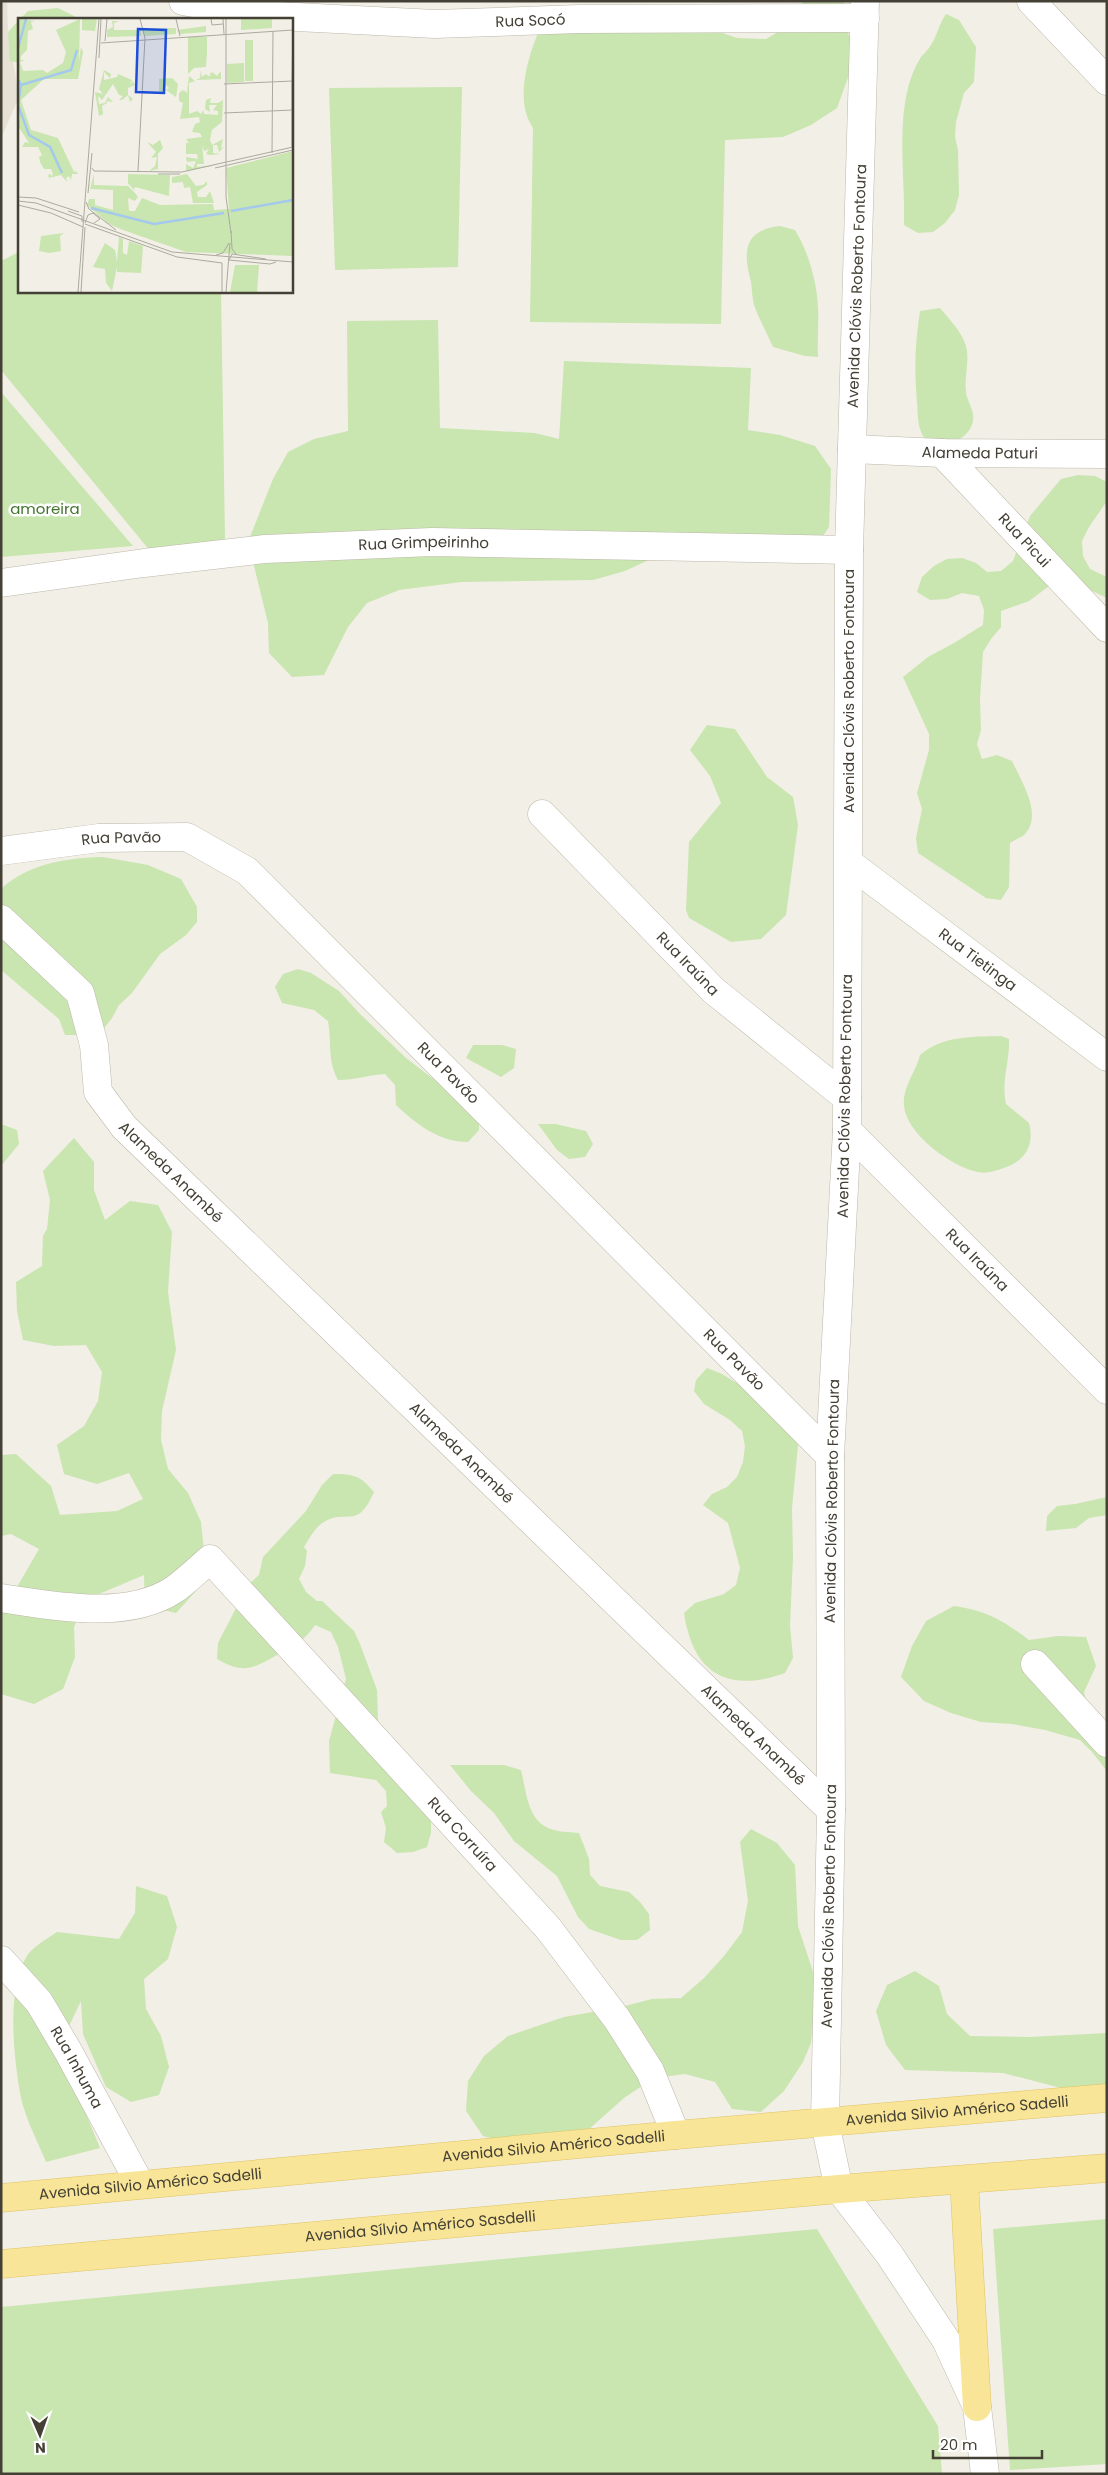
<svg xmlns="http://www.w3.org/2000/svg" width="1108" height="2475" font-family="Poppins,sans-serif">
<rect width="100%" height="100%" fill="#f2efe6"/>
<polygon fill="#e6e1d4" points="1,1 7,1 8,32 19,97 1,138"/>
<g fill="#c9e5b0">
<path d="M803,1h41l-1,19 9,23 -3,32 -12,33 -26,17 -28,12 -58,3 -4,184 -191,-2 3,-194c-19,-28 -5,-71 7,-100h168l29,10 29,1 29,-17z"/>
<polygon points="58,8 80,19 20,19 28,11"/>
<path d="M946,14l13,6 17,27 -2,35 -10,11 -8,29 -1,15 3,13 1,45 -4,15 -10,13 -12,9 -15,1 -14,-8c2,-51 -12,-123 17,-168 3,-4 7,-7 10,-12 6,-9 8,-21 15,-31z"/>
<polygon points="19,20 19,63 10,61 8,32"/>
<polygon points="462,87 458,267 335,270 329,88"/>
<path d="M780,226l15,4c13,21 22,52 23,77 1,17 -1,33 0,50l-13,-1 -32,-9c-6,-14 -14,-28 -19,-42 -2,-8 -2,-16 -3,-23 -8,-30 -8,-52 29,-56z"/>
<polygon points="19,252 19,291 221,291 225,539 151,552 1,370 1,261"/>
<path d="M940,308c9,11 22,24 26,38 4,14 -2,31 0,46 1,10 9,18 7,29 -3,20 -38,34 -50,15 -6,-11 -5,-22 -6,-34 -3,-33 -2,-58 3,-91z"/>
<polygon points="438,320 440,428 535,433 559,439 564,361 751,368 748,430 780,435 815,446 831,469 829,527 811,554 653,558 625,571 593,580 461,582 399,590 367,603 348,627 324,675 292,677 269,653 268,623 254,566 250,537 273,479 288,452 314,439 348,431 347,321"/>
<polygon points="1,392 133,546 1,557"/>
<path d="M1078,475l17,1 12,6v19l-18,26 -7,14 1,15 7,13 17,8v21l-19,-9 -32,-8 -27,20 -28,10v16l-10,12 -8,13 -3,47 1,31 -4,14 5,15 15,-4 15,6c9,20 32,54 12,74 -4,3 -10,5 -14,8l-1,44 -8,13 -15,-2 -68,-45 -2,-15 6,-29 -5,-16 12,-43v-16l-26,-57 25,-20 26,-14 29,-18 1,-15 -5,-14 -17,-3 -15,6 -17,1 -13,-8 5,-15 12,-11 13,-7 15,-1 14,5 11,9 14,-1 12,-10 17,-45 31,-37z"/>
<polygon points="707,725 735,729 767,777 793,797 798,825 786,915 761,939 731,942 689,918 686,910 689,842 721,803 710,776 690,750"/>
<path d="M103,857l45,8 33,14 16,28v15l-11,13 -26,19 -28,39 -13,12 -7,13 -10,13 -18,4h-19l-6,-16 -58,-49v-81c28,-26 66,-31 102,-32z"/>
<path d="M298,969l13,4 28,18 21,23 46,44 73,56v16l-11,12c-29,0 -52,-18 -72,-37l-1,-20 -10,-11c-16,1 -30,6 -47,6 -11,-21 -6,-36 -10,-59l-14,-11 -32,-7 -7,-16 8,-13z"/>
<path d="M1001,1036l8,3c1,22 -8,42 -3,65l23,19c6,24 -5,39 -28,46 -7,2 -15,5 -23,3 -26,-5 -71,-37 -74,-66 -2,-19 12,-34 16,-51 23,-20 53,-18 81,-19z"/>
<polygon points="473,1045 502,1045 516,1049 514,1068 501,1077 466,1058"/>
<polygon points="1,1124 17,1130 19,1144 1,1166"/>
<polygon points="538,1124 555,1124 586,1131 593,1144 585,1157 569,1159 557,1150"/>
<polygon points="74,1138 94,1162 94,1190 105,1220 130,1201 158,1205 172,1232 168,1292 176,1350 162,1411 161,1440 168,1469 188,1493 201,1522 204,1551 210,1559 196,1591 176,1613 145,1606 144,1575 85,1600 74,1627 75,1657 63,1689 34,1704 1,1694 1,1615 39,1549 11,1534 1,1536 1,1455 16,1454 51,1486 60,1515 117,1511 143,1499 129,1473 97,1484 64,1474 57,1445 84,1426 98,1401 102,1372 86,1345 54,1346 23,1340 17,1311 16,1282 42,1266 43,1236 47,1229 50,1200 43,1171"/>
<path d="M707,1368l15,6 29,18 42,42 5,11 -6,63 1,49 -3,69 3,32 -8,15c-56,20 -92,2 -101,-60l11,-10 29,-9 12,-9 4,-17 -12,-45 -25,-18 9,-11 15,-7 10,-10 6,-15 2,-16 -3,-15 -12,-11 -26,-16 -10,-13 2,-11z"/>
<path d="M333,1474c21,0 28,2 41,18 -17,39 -27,16 -50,30 -9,5 -15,17 -20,25l3,4 -2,15 -6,13 7,13 11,9h5l32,30 6,13 17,46 1,30 10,30 43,68v15l-4,14 -14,5 -16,1 -13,-11 2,-14 -5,-16 6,-6 -1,-15 -10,-11 -46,-7 -1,-32 17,-62 -8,-32 -7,-15 -16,-7c-10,15 -21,21 -36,29 -26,14 -34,21 -62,5l1,-16 30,-58 11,-10 4,-18 43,-46 16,-26z"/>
<polygon points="1107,1497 1107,1515 1089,1518 1076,1528 1046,1531 1047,1516 1057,1506 1075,1504"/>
<path d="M954,1606c34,5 48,14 75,34l29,-4 28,1 10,29 -12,26 7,27 16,3v49l-15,-19 -12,-12 -35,-10 -33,-6 -31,-2 -30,-9 -27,-12 -23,-24 11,-31 14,-25z"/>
<path d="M450,1765h54l17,5c5,19 6,49 27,58 8,4 21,4 31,5l10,26 1,16 10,11 29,6 11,10 9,12 1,16 -13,10h-16l-32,-11 -11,-12 -21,-41 -43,-35 -20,-28 -23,-22z"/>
<polygon points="751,1829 777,1843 795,1865 798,1926 817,1984 811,2043 803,2062 784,2091 761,2112 732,2109 715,2082 685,2074 654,2078 624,2098 579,2138 516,2145 483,2136 466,2111 468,2081 484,2056 508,2036 564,2017 621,2007 652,1999 681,1998 704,1978 724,1956 742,1932 748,1901 740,1842"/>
<path d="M136,1886l31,10 10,31 -9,32 -24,20 2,30 15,27 8,31 -10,28 -28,7 -25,-15 -23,-53 -2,-33 -12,25 -8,28 39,94 -54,14c-8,-20 -20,-42 -25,-64 -7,-37 -16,-113 8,-145 7,-8 19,-15 28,-21l62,7 16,-26z"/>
<polygon points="915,1971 939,1986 947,2014 970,2036 1029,2037 1107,2033 1107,2087 1061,2088 1003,2073 905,2070 886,2045 876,2011 887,1985"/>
<polygon points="1107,2219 1107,2464 1010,2470 993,2229"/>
<polygon points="817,2229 938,2426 942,2474 1,2474 1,2307"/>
</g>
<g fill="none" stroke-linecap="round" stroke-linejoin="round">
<g stroke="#bdb7a9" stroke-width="29">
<g id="minor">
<path id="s1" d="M183,1l74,14 178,9 144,-5 286,-1"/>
<polyline points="865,1 849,550 847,1130 830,1456 831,1810 825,2123 839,2189 889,2254 946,2340 977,2407 985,2474"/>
<polyline points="1031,1 1107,81"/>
<path id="s2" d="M852,449l90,4 165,1"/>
<path id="s3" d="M942,453l165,175"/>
<path id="s4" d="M1,583l143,-20 121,-14 167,-7 417,8"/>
<path id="s5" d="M542,814l171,176 134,108"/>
<path id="s6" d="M1,851l98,-13 88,-1 60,34 583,585"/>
<path id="s7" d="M849,863l258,194"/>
<path id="s8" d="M1,919l79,74 14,52 4,47 26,35 707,683"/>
<path id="s9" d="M847,1130l260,260"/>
<path id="s10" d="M1,1598c52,8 127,23 174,-9 12,-9 24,-20 35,-30l338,369 69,91 33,52 26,64"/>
<polyline points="1035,1664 1107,1743"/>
<path id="s11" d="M1,1960l38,42 29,49 72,133"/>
</g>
</g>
<g stroke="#dec468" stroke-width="29">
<g id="major">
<polyline points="964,2180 977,2407"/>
<path id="s12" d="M1,2198l675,-63 431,-37"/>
<path id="s13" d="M1,2264l838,-75 268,-21"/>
</g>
</g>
<use href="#minor" stroke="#fff" stroke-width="28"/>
<use href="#major" stroke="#f9e597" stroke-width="28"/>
</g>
<g text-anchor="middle" stroke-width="5" stroke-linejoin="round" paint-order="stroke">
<g font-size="15" fill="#444035" stroke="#fff">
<text dy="5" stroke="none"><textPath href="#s1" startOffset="349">Rua Socó</textPath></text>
<text transform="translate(857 286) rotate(-88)" y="5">Avenida Clóvis Roberto Fontoura</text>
<text dy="5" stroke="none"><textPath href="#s2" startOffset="128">Alameda Paturi</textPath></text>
<text dy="5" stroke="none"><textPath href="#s3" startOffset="120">Rua Picui</textPath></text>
<text dy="5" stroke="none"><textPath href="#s4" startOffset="425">Rua Grimpeirinho</textPath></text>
<text transform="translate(849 691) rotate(-90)" y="5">Avenida Clóvis Roberto Fontoura</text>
<text dy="5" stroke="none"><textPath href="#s6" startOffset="121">Rua Pavão</textPath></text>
<text dy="5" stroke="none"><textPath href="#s7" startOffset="161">Rua Tietinga</textPath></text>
<text dy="5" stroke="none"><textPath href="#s5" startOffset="209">Rua Iraúna</textPath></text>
<text dy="5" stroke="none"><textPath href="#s6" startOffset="541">Rua Pavão</textPath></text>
<text transform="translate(845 1096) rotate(-89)" y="5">Avenida Clóvis Roberto Fontoura</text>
<text dy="5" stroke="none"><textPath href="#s8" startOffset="318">Alameda Anambé</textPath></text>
<text dy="5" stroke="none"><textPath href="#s9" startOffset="184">Rua Iraúna</textPath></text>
<text dy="5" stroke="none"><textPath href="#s6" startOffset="946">Rua Pavão</textPath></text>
<text dy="5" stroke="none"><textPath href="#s8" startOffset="722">Alameda Anambé</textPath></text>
<text transform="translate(832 1501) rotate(-89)" y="5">Avenida Clóvis Roberto Fontoura</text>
<text dy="5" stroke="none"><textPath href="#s8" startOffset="1128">Alameda Anambé</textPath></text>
<text dy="5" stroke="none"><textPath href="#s10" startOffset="598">Rua Corruíra</textPath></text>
<text transform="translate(829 1906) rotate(-89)" y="5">Avenida Clóvis Roberto Fontoura</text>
<text dy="5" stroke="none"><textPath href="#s11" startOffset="132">Rua Inhuma</textPath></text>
<text dy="5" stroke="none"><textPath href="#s12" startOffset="960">Avenida Silvio Américo Sadelli</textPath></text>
<text dy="5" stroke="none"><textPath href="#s12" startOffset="555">Avenida Silvio Américo Sadelli</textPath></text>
<text dy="5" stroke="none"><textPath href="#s12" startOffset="150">Avenida Silvio Américo Sadelli</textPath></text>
<text dy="5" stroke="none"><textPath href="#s13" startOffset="421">Avenida Sílvio Américo Sasdelli</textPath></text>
</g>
<g font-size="15" fill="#41732b" stroke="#fff">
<text x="45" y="514">amoreira</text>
</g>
</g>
<g transform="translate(18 18)">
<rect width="275" height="275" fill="#f2efe6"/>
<path d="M1,1l16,2 -4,1 2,7 -5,2 -1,19 -6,6v4h4l-5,2 3,9 20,-1 4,3 16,-10 3,-11 -10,-22 24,-11 -1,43 2,-15 2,5 -5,27h-34l-23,21 10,30 27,8 16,34 2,-1 2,3h-6l-1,6 -2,-4 -3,2 1,4 -6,-7 -12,3 -1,-3 3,-1v3l2,-3 -2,-5h-7l-4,-7 -1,-5 3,-2 -4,-8h-16l3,-5 4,1 -11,-17zM64,1h15l-2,12 -13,-1zM223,1h31v9l-31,2zM94,3h7l-5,2v7h27v6l-34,1v-7l6,-3zM188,8v6l-26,2 -3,-4zM158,10v6l-31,2 -3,-7zM170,19h19v15l-1,15 -12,1 -6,6zM227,22h8v41h-8zM226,45v19l-17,1v-19zM86,52l7,4 -1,4 -6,-6v8l13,-3 1,-3 14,6 -3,6 4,-5 2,4 -7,3v7l5,4 -3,3 -2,-7 -6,5h-3l4,-4 -4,-1 -6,-11 -11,16 -4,-4 1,8 6,-1 3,-6 5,5 -7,-1 1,2 -5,3 1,8 -4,2 -4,-24 8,2 -4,-5zM183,52l1,7 4,-3 2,2h4l-3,-1 3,-3 5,4 4,-5v8l-25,1 4,-2zM171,58l6,5 -6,2v31l8,-3 4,3 2,-4 1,4 14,1v-4l-5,-1 4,-5h-8l1,7 -5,-3 1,-9 5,-2 -1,5h8l5,-3 -1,22 -10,8 -2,10 2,5 11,-6 -2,9 3,-1 -5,5 -2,-7h-4v8l8,1 -11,1 -4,-1 3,-5 -5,2 -2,-6 2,19h-7v3l20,-2 -31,6v-7l7,4 3,-7 -9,1 -1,-5 12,2 -1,-5h-11v-11h3l-3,-4 16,-2 -2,-4 -8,-1 3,-8 5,-2 -1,-5 -19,2 3,-16 -4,-2v-8l4,-3 4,3zM154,60l6,6 -2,13 -10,-7 3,-2 -3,-3 -3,8 -4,-2v-12zM142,122l3,8 -5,6v15l-9,2 6,-5 2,-9 -6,1 5,-6 -9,-10 6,3zM275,133v105l-107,-4 -63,-22 -14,-6 -22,-19 2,-6h6v6l18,5v-20l-23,-1 4,-15v11l34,1 6,6 4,5 -3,4 -7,-3 1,13h6l7,-13 18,7 53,-1 1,6 15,-1 -3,-41zM110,156l42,1 -1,21 -34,-9 -1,3 -6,-7zM169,156l9,12 7,-1 4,-4v4l-10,7 1,5h8l4,-6 4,12h-21l-3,-16 -6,1 -1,-6 -11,1v-6zM46,215l-4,3 1,15 -12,2 -10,-2 2,-15zM101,219l4,2v14l4,2 2,-14 14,5 -2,27 -24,-1v-5l-5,24 -6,-8 -1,-14 -12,-2 12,-24 10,7 2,12zM217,247h24l-2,27h-27z" fill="#c9e5b0"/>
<path fill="none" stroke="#a4c9ed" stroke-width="2.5" d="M0,30l8,-29M0,61l3,6 -3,19M3,67l50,-15 6,-20M0,87l11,30 21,12 12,26M73,190l63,16 70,-11M213,193l62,-11"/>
<path fill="none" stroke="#aca99f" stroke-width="1" d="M158,1l4,17M193,1l1,6 11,-1M205,1l1,15M208,1v178l5,36M87,23l2,-22M83,25l192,-13M81,40l2,-39M274,63l1,-51M206,66l69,-3M274,92v-28M274,93v36M206,95l69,-3M254,135l1,-122M74,150l2,3 88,1 111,-25M197,150l78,-18M120,153l7,-133 -5,-19M140,156h22M70,175l4,-40M0,179l18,1 43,14M0,183l18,2 136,49 121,10M68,184l3,7 27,21M0,187l33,8 32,14M50,193l14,5v6M67,205l3,-8 5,-2 7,6 -6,4M67,206l92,33 45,6v29M213,213l1,18 4,5M198,237l7,-2 6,-10M248,241l-34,-5 -3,6 41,4 6,-2M60,274l21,-273M63,274l4,-65M208,274l4,-49"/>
<path fill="#1d4ed8" fill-opacity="0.15" stroke="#1d4ed8" stroke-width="2.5" d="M120,11l28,1 -2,63 -28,-1z"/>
<rect width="275" height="275" fill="none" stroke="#444035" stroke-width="2.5"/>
</g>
<rect width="1108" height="2475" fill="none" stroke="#444035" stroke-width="5"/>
<g transform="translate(40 2435) rotate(178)" stroke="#ffffff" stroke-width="4" paint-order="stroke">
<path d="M0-4L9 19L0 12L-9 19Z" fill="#444035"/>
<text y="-8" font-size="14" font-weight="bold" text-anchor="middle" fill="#444035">N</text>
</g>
<path d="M933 2450v8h109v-8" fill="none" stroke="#444035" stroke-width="2.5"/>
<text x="940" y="2450" font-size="15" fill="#444035" stroke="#ffffff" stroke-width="4" paint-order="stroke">20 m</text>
</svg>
